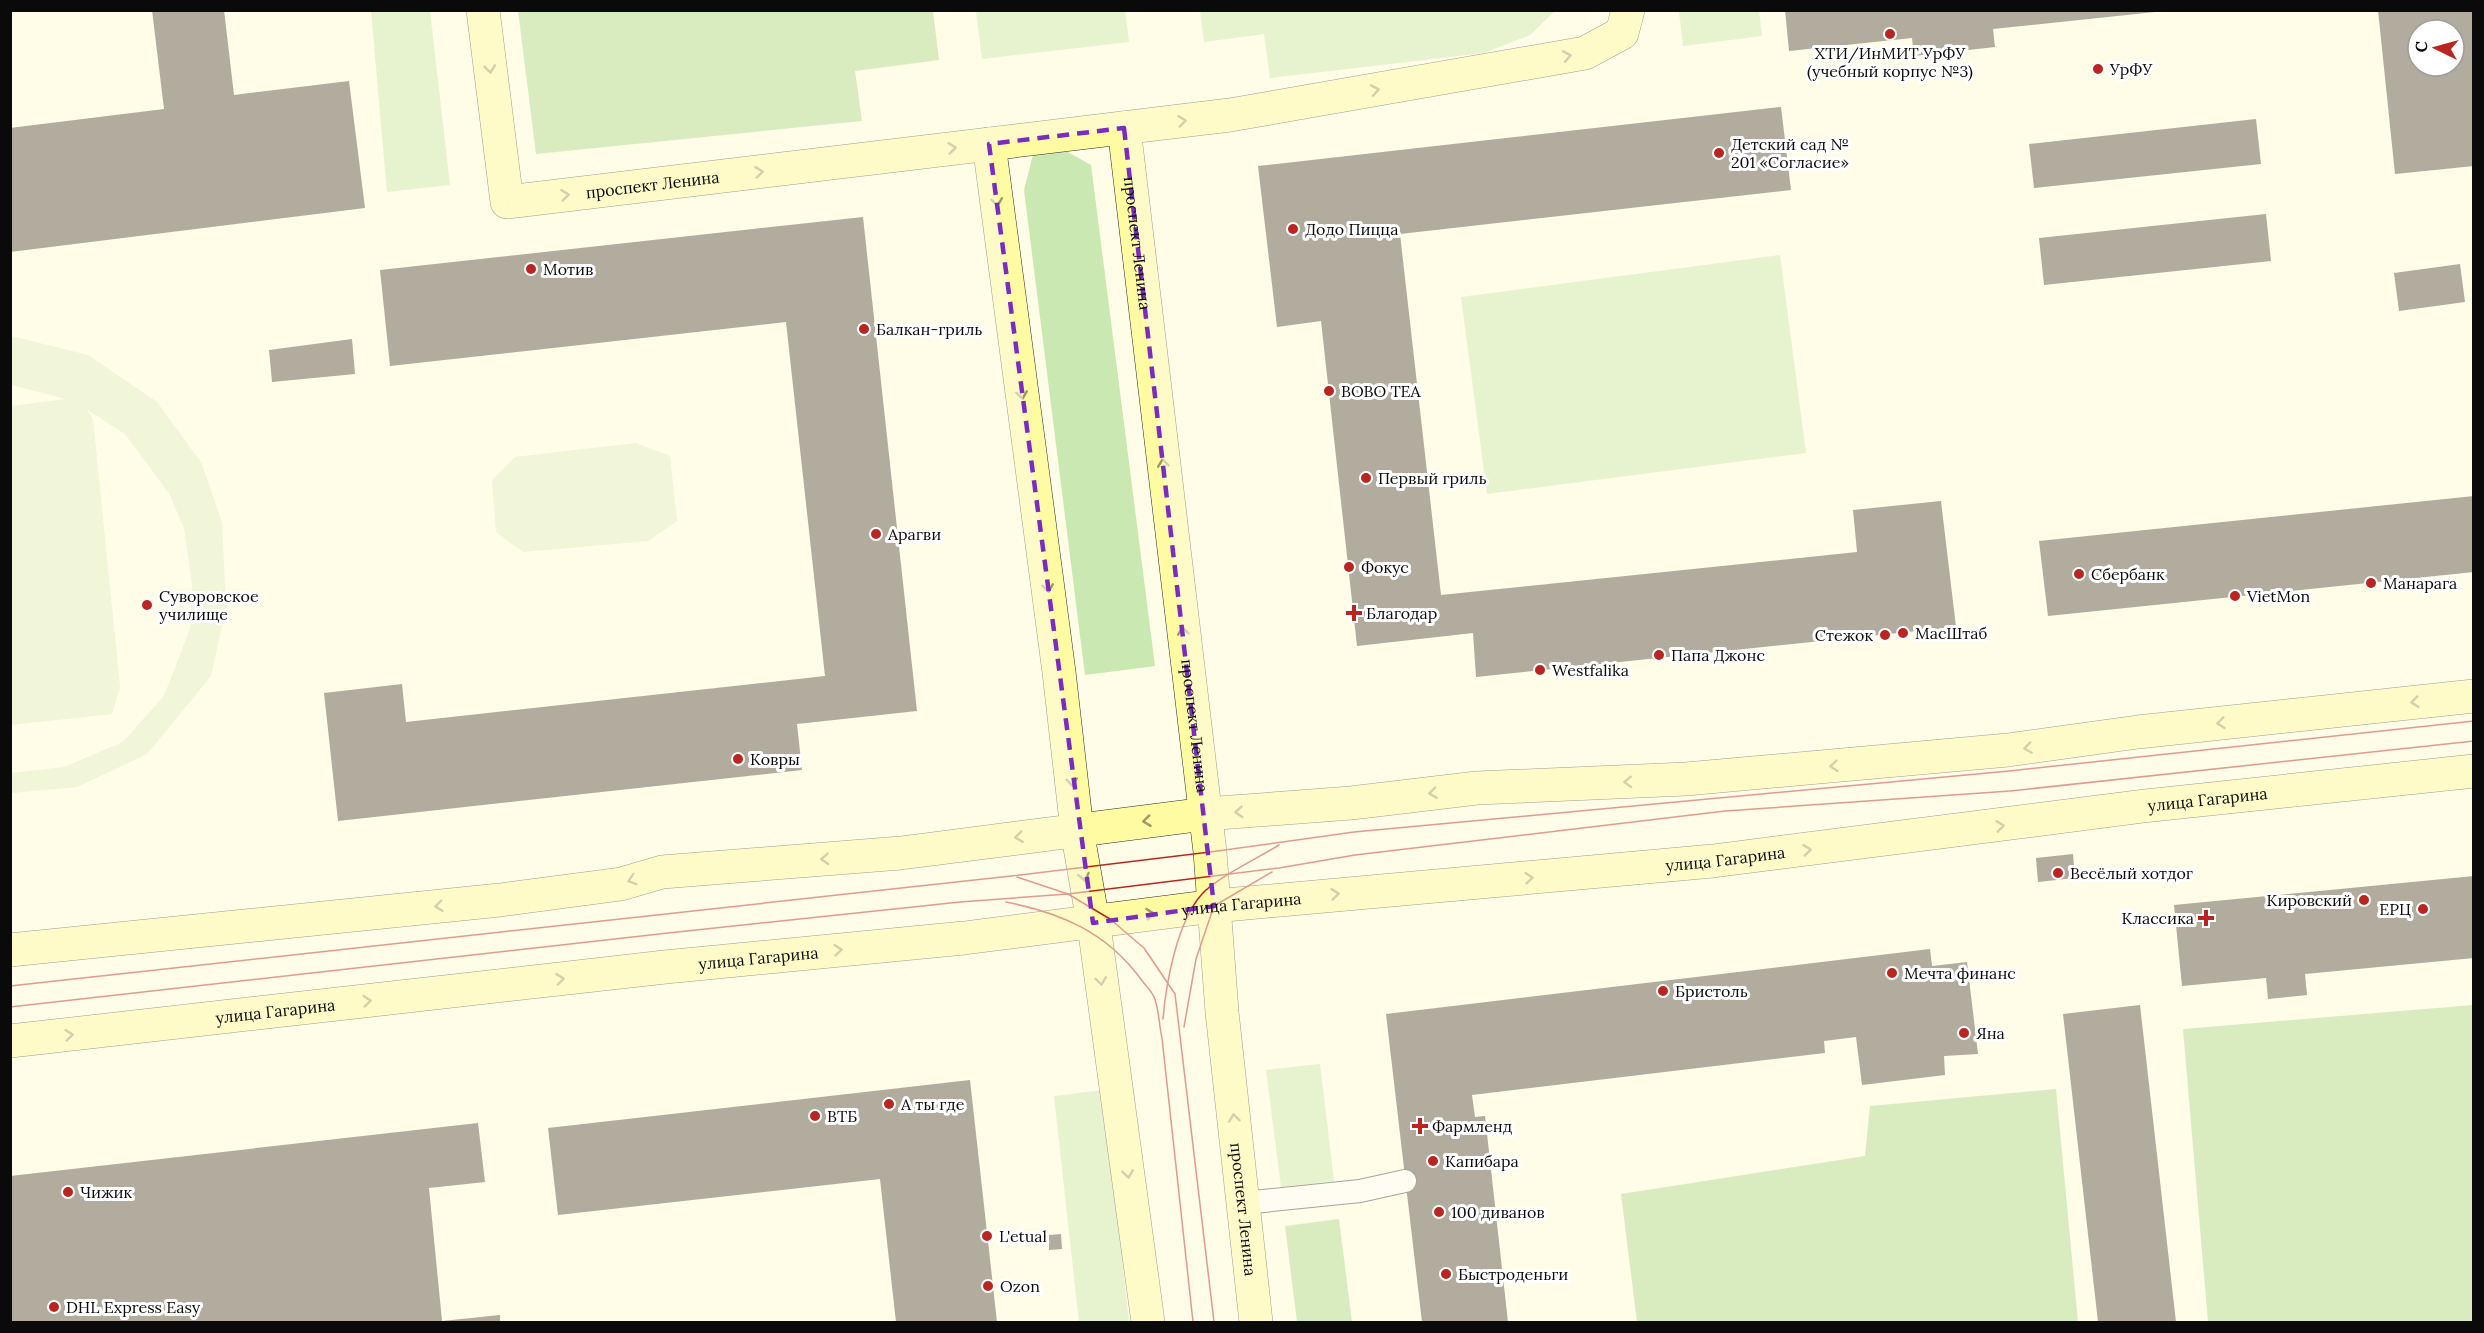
<svg xmlns="http://www.w3.org/2000/svg" width="2484" height="1333" font-family="Lora,serif">
<rect width="100%" height="100%" fill="#fffce7"/>
<g fill="#cae8b1">
<polygon points="371,11 430,11 450,185 387,192"/>
<polygon points="976,11 1125,11 1129,42 982,59"/>
<polygon points="1200,11 1200,10 1555,11 1530,35 1484,53 1270,78 1264,34 1204,42"/>
<polygon points="1679,11 1759,11 1762,36 1683,46"/>
<polygon points="1064,150 1091,165 1155,666 1085,675 1024,190 1033,155"/>
<polygon points="1780,255 1806,453 1487,494 1461,297"/>
<polygon points="1320,1064 1334,1181 1281,1187 1266,1070"/>
<polygon points="1104,1090 1129,1322 1079,1322 1054,1096"/>
</g>
<g fill="#acd991">
<polygon points="518,11 933,11 939,60 855,71 862,121 536,154"/>
<polygon points="2473,1005 2473,1322 2208,1322 2183,1029"/>
<polygon points="2056,1089 2078,1322 1637,1322 1621,1194 1865,1156 1870,1106"/>
<polygon points="1339,1219 1352,1322 1297,1322 1285,1226"/>
</g>
<g fill="#ddefc3">
<polygon points="11,336 88,355 157,402 202,464 222,523 226,607 211,676 147,754 77,787 11,793 11,773 64,767 123,742 164,696 190,629 192,584 184,528 169,493 125,434 86,409 93,419 120,687 112,714 11,725 11,406 66,399 11,385"/>
<polygon points="636,443 670,456 677,521 648,541 523,552 496,532 492,480 515,457"/>
</g>
<g fill="#524c46" fill-rule="evenodd">
<polygon points="152,10 224,10 234,95 349,81 365,208 10,252 10,128 164,109"/>
<polygon points="1785,10 2155,10 2155,12 1993,29 1995,47 1914,56 1912,38 1789,51"/>
<path d="M2378,10h96v156l-79,8zM2418,30h36v36h-36z"/>
<polygon points="1781,107 1791,190 1400,234 1441,595 1857,552 1853,510 1941,501 1956,627 1476,677 1473,633 1357,646 1321,321 1277,327 1258,166"/>
<polygon points="2256,119 2261,164 2034,188 2029,144"/>
<polygon points="2266,214 2271,261 2044,285 2039,238"/>
<polygon points="863,217 917,711 797,724 802,770 338,821 324,693 402,684 406,722 825,676 786,322 390,366 380,270"/>
<polygon points="2460,264 2465,302 2399,311 2394,273"/>
<polygon points="352,339 355,374 272,382 269,350"/>
<polygon points="2474,496 2474,572 2048,616 2039,541"/>
<polygon points="2073,854 2075,878 2038,882 2036,858"/>
<polygon points="2474,876 2474,958 2305,974 2307,995 2268,999 2266,978 2182,986 2174,905"/>
<polygon points="1930,949 1932,966 1967,962 1978,1054 1944,1056 1945,1075 1862,1085 1856,1037 1824,1041 1825,1053 1472,1095 1475,1117 1485,1116 1508,1322 1422,1322 1386,1014"/>
<polygon points="2140,1005 2176,1322 2098,1322 2063,1014"/>
<polygon points="970,1080 997,1322 896,1322 880,1179 558,1215 548,1128"/>
<polygon points="478,1123 485,1182 429,1188 442,1321 500,1315 500,1322 10,1322 10,1176"/>
<polygon points="1061,1234 1062,1249 1049,1250 1049,1235"/>
</g>
<g fill="none" stroke-linecap="round" stroke-linejoin="round">
<g stroke="#3d3d3d" stroke-width="24">
<polyline id="lane" points="1244,1203 1360,1191 1405,1181"/>
</g>
<g stroke="#2c2c2c" stroke-width="34">
<g id="secondary">
<path id="s1" d="M483,10l24,192 723,-87 355,-62 37,-20 6,-23"/>
<path id="s2" d="M1124,128l86,724 12,160 34,310"/>
<polyline points="989,144 1059,672 1077,830 1095,933 1148,1322"/>
<polyline points="10,950 500,900 621,884 662,872 901,853 1205,814 1351,803 1477,788 1686,779 2008,750 2138,732 2474,696"/>
<path id="s3" d="M10,1041l655,-74 299,-29 250,-32 499,-45 431,-55 330,-35"/>
</g>
</g>
<use href="#lane" stroke="#fff" stroke-width="22"/>
<use href="#secondary" stroke="#fffba2" stroke-width="33"/>
<g stroke="#b92622" stroke-width="1.5">
<polyline points="1017,877 1068,894 1110,919 1144,948 1175,994 1214,1322"/>
<path d="M1006,902c55,11 100,30 134,76 4,6 11,12 14,19 5,11 5,29 8,41l31,284"/>
<polyline points="10,986 1011,876 1210,852 1354,832 2009,771 2474,721"/>
<polyline points="10,1007 668,933 960,902 1068,894 1279,868 1355,855 1725,811 2010,791 2474,741"/>
<path d="M1163,1019c3,-36 14,-97 39,-125 14,-16 58,-37 77,-49"/>
<polyline points="1184,1027 1196,959 1214,906 1272,872"/>
</g>
</g>
<defs><path id="oneway-chevron" d="M-2-3.5L2.5 0L-2 3.5" fill="none" stroke-width="1.6" stroke-linecap="round" stroke-linejoin="round" transform="scale(1.5)"/></defs>
<g stroke="#9d9b65">
<use href="#oneway-chevron" transform="translate(1567 56) rotate(-10)"/>
<use href="#oneway-chevron" transform="translate(490 69) rotate(83)"/>
<use href="#oneway-chevron" transform="translate(1375 90) rotate(-10)"/>
<use href="#oneway-chevron" transform="translate(1182 121) rotate(-7)"/>
<use href="#oneway-chevron" transform="translate(952 148) rotate(-7)"/>
<use href="#oneway-chevron" transform="translate(759 172) rotate(-7)"/>
<use href="#oneway-chevron" transform="translate(565 195) rotate(-7)"/>
<use href="#oneway-chevron" transform="translate(997 202) rotate(83)"/>
<use href="#oneway-chevron" transform="translate(1022 395) rotate(82)"/>
<use href="#oneway-chevron" transform="translate(1163 463) rotate(-97)"/>
<use href="#oneway-chevron" transform="translate(1048 588) rotate(82)"/>
<use href="#oneway-chevron" transform="translate(1183 631) rotate(-97)"/>
<use href="#oneway-chevron" transform="translate(2415 702) rotate(174)"/>
<use href="#oneway-chevron" transform="translate(2221 723) rotate(174)"/>
<use href="#oneway-chevron" transform="translate(2028 748) rotate(172)"/>
<use href="#oneway-chevron" transform="translate(1834 766) rotate(175)"/>
<use href="#oneway-chevron" transform="translate(1072 782) rotate(84)"/>
<use href="#oneway-chevron" transform="translate(1628 782) rotate(178)"/>
<use href="#oneway-chevron" transform="translate(1433 793) rotate(173)"/>
<use href="#oneway-chevron" transform="translate(1239 812) rotate(176)"/>
<use href="#oneway-chevron" transform="translate(1147 821) rotate(173)"/>
<use href="#oneway-chevron" transform="translate(2000 826) rotate(-7)"/>
<use href="#oneway-chevron" transform="translate(1019 837) rotate(173)"/>
<use href="#oneway-chevron" transform="translate(1807 850) rotate(-7)"/>
<use href="#oneway-chevron" transform="translate(825 859) rotate(176)"/>
<use href="#oneway-chevron" transform="translate(1084 877) rotate(79)"/>
<use href="#oneway-chevron" transform="translate(1529 878) rotate(-5)"/>
<use href="#oneway-chevron" transform="translate(632 880) rotate(163)"/>
<use href="#oneway-chevron" transform="translate(1335 894) rotate(-6)"/>
<use href="#oneway-chevron" transform="translate(439 906) rotate(174)"/>
<use href="#oneway-chevron" transform="translate(1150 914) rotate(-6)"/>
<use href="#oneway-chevron" transform="translate(838 950) rotate(-5)"/>
<use href="#oneway-chevron" transform="translate(560 979) rotate(-7)"/>
<use href="#oneway-chevron" transform="translate(1101 981) rotate(82)"/>
<use href="#oneway-chevron" transform="translate(367 1001) rotate(-6)"/>
<use href="#oneway-chevron" transform="translate(69 1035) rotate(-6)"/>
<use href="#oneway-chevron" transform="translate(1234 1118) rotate(-97)"/>
<use href="#oneway-chevron" transform="translate(1128 1174) rotate(82)"/>
</g>
<path d="M0 0H2484V1333H0ZM1124,128l90,778 -121,17 -104,-779z" fill="#fffce7" fill-opacity=".55" fill-rule="evenodd"/>
<path fill="none" stroke="#7b2cbf" stroke-width="4.5" stroke-dasharray="12 8" stroke-linejoin="round" d="M1124,128l90,778 -121,17 -104,-779z"/>
<g fill="#b92622" stroke="#fff" stroke-width="2">
<circle cx="1890" cy="34" r="6"/>
<circle cx="2098" cy="69" r="6"/>
<circle cx="1719" cy="153" r="6"/>
<circle cx="1293" cy="229" r="6"/>
<circle cx="531" cy="269" r="6"/>
<circle cx="864" cy="329" r="6"/>
<circle cx="1329" cy="391" r="6"/>
<circle cx="1366" cy="478" r="6"/>
<circle cx="876" cy="534" r="6"/>
<circle cx="1349" cy="567" r="6"/>
<circle cx="2079" cy="574" r="6"/>
<circle cx="2371" cy="583" r="6"/>
<circle cx="2235" cy="596" r="6"/>
<circle cx="147" cy="605" r="6"/>
<path d="M1351 604h6v6h6v6h-6v6h-6v-6h-6v-6h6z"/>
<circle cx="1903" cy="633" r="6"/>
<circle cx="1885" cy="635" r="6"/>
<circle cx="1659" cy="655" r="6"/>
<circle cx="1540" cy="670" r="6"/>
<circle cx="738" cy="759" r="6"/>
<circle cx="2058" cy="873" r="6"/>
<circle cx="2364" cy="900" r="6"/>
<circle cx="2423" cy="909" r="6"/>
<path d="M2203 909h6v6h6v6h-6v6h-6v-6h-6v-6h6z"/>
<circle cx="1892" cy="973" r="6"/>
<circle cx="1663" cy="991" r="6"/>
<circle cx="1964" cy="1033" r="6"/>
<circle cx="889" cy="1104" r="6"/>
<circle cx="815" cy="1116" r="6"/>
<path d="M1417 1117h6v6h6v6h-6v6h-6v-6h-6v-6h6z"/>
<circle cx="1433" cy="1161" r="6"/>
<circle cx="68" cy="1192" r="6"/>
<circle cx="1439" cy="1212" r="6"/>
<circle cx="987" cy="1236" r="6"/>
<circle cx="1446" cy="1274" r="6"/>
<circle cx="988" cy="1286" r="6"/>
<circle cx="54" cy="1307" r="6"/>
</g>
<g text-anchor="middle" stroke-width="6" stroke-linejoin="round" paint-order="stroke">
<g font-size="16" fill="#0a0a0a" stroke="#fff" text-anchor="start">
<text x="1890" y="59" text-anchor="middle">ХТИ/ИнМИТ УрФУ<tspan x="1890" dy="18">(учебный корпус №3)</tspan></text>
<text x="2110" y="75">УрФУ</text>
<text x="1731" y="150">Детский сад №<tspan x="1731" dy="18">201 «Согласие»</tspan></text>
<text x="1305" y="235">Додо Пицца</text>
<text x="543" y="275">Мотив</text>
<text x="876" y="335">Балкан-гриль</text>
<text x="1341" y="397">BOBO TEA</text>
<text x="1378" y="484">Первый гриль</text>
<text x="888" y="540">Арагви</text>
<text x="1361" y="573">Фокус</text>
<text x="2091" y="580">Сбербанк</text>
<text x="2383" y="589">Манарага</text>
<text x="159" y="602">Суворовское<tspan x="159" dy="18">училище</tspan></text>
<text x="2247" y="602">VietMon</text>
<text x="1366" y="619">Благодар</text>
<text x="1915" y="639">МасШтаб</text>
<text x="1873" y="641" text-anchor="end">Стежок</text>
<text x="1671" y="661">Папа Джонс</text>
<text x="1552" y="676">Westfalika</text>
<text x="750" y="765">Ковры</text>
<text x="2070" y="879">Весёлый хотдог</text>
<text x="2352" y="906" text-anchor="end">Кировский</text>
<text x="2411" y="915" text-anchor="end">ЕРЦ</text>
<text x="2194" y="924" text-anchor="end">Классика</text>
<text x="1904" y="979">Мечта финанс</text>
<text x="1675" y="997">Бристоль</text>
<text x="1976" y="1039">Яна</text>
<text x="901" y="1110">А ты где</text>
<text x="827" y="1122">ВТБ</text>
<text x="1432" y="1132">Фармленд</text>
<text x="1445" y="1167">Капибара</text>
<text x="80" y="1198">Чижик</text>
<text x="1451" y="1218">100 диванов</text>
<text x="999" y="1242">L'etual</text>
<text x="1458" y="1280">Быстроденьги</text>
<text x="1000" y="1292">Ozon</text>
<text x="66" y="1313">DHL Express Easy</text>
</g>
<g font-size="16" fill="#0a0a0a" stroke="#fff">
<text dy="6" stroke="none"><textPath href="#s1" startOffset="340">проспект Ленина</textPath></text>
<text dy="6" stroke="none"><textPath href="#s2" startOffset="116">проспект Ленина</textPath></text>
<text dy="6" stroke="none"><textPath href="#s2" startOffset="602">проспект Ленина</textPath></text>
<text dy="6" stroke="none"><textPath href="#s3" startOffset="2211">улица Гагарина</textPath></text>
<text dy="6" stroke="none"><textPath href="#s3" startOffset="1725">улица Гагарина</textPath></text>
<text dy="6" stroke="none"><textPath href="#s3" startOffset="1239">улица Гагарина</textPath></text>
<text dy="6" stroke="none"><textPath href="#s3" startOffset="753">улица Гагарина</textPath></text>
<text dy="6" stroke="none"><textPath href="#s3" startOffset="267">улица Гагарина</textPath></text>
<text dy="6" stroke="none"><textPath href="#s2" startOffset="1088">проспект Ленина</textPath></text>
</g>
</g>
<rect width="2484" height="1333" fill="none" stroke="#0a0a0a" stroke-width="24"/>
<g transform="translate(2436 48) rotate(275)"><circle r="28" fill="#ffffff" stroke="#9d9d9d" stroke-width="1.5"/>
<path d="M0-4.5L10 22L0 15L-10 22Z" fill="#b92622"/>
<text y="-9" font-size="16" font-weight="bold" text-anchor="middle" fill="#0a0a0a">С</text>
</g>
</svg>
